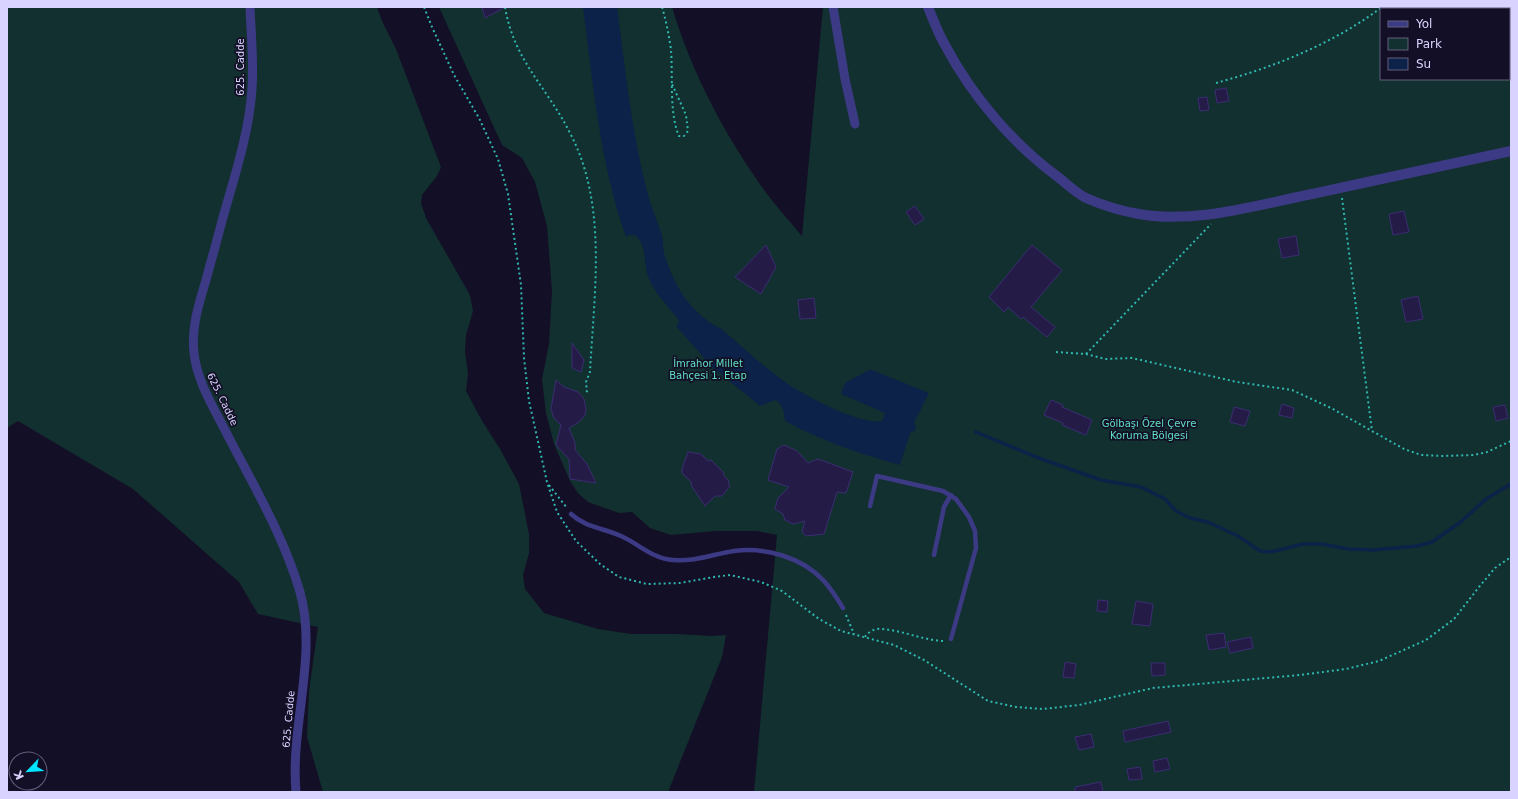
<svg xmlns="http://www.w3.org/2000/svg" width="1518" height="799" font-family="'DejaVu Sans',sans-serif">
<rect width="100%" height="100%" fill="#130f26"/>
<g fill="#12302f" fill-rule="evenodd">
<polygon points="7,7 377,7 382,21 396,49 441,167 437,176 422,195 421,203 426,218 470,295 473,311 466,335 465,352 468,373 466,391 481,419 500,449 519,484 529,534 529,553 523,575 525,589 544,613 598,629 631,634 676,634 712,636 726,635 722,657 668,792 323,792 307,737 309,691 318,627 258,614 239,582 133,489 18,421 7,428"/>
<path d="M439,7h233c18,60 46,115 81,167 14,22 32,42 49,62l21,-229h688v785h-757l23,-257 -20,-4h-42l-44,4 -21,-7 -18,-16 -13,1 -31,-11 -10,-9 -8,-12 -16,-37 -8,-31 -4,-34 7,-35 3,-53 -5,-65 -12,-44 -13,-24 -20,-13zM1381,9h128v70h-128z"/>
</g>
<path fill="#0c2248" d="M583,7h34c8,59 14,119 28,176 4,18 11,35 17,52 1,6 1,12 2,18 5,17 13,35 24,49 7,8 15,16 24,22 5,3 10,4 13,8 21,18 40,36 63,52 22,14 69,40 94,37l3,-8 -44,-19 4,-11 24,-13h3l57,23 -15,30 2,3c0,5 -2,5 -6,7l-10,32c-40,-11 -78,-24 -115,-44 -1,-8 -2,-17 -10,-21l-15,6 -49,-40 -35,-40 3,-4 -1,-3c-11,-14 -26,-28 -31,-46 -3,-11 -1,-28 -10,-36 -3,-3 -8,-2 -11,0 -26,-74 -33,-153 -43,-230z"/>
<g fill="none" stroke-linecap="round" stroke-linejoin="round">
<polyline stroke="#0c2248" stroke-width="3.5" points="976,432 1036,457 1101,480 1141,487 1165,499 1176,511 1190,518 1208,522 1238,536 1260,551 1271,552 1303,544 1322,544 1348,549 1373,550 1417,546 1432,542 1462,521 1486,499 1511,484"/>
</g>
<g fill="#241b47" stroke="#3b2d73">
<polygon points="482,7 505,7 485,18"/>
<polygon points="1226,88 1229,101 1217,103 1215,90"/>
<polygon points="1207,97 1209,110 1200,111 1198,98"/>
<polygon points="915,206 924,219 915,225 906,212"/>
<polygon points="1404,211 1409,232 1393,235 1389,214"/>
<polygon points="1296,236 1299,255 1282,258 1278,239"/>
<polygon points="766,245 776,267 761,294 735,277"/>
<polygon points="1032,245 1062,270 1031,307 1055,327 1047,337 1023,317 1021,319 1008,307 1004,312 989,297"/>
<polygon points="1418,296 1423,319 1406,322 1401,300"/>
<polygon points="814,298 816,318 800,319 798,300"/>
<polygon points="572,343 584,360 581,372 572,368"/>
<polygon points="556,380 564,387 578,392 584,399 586,409 585,415 579,422 569,428 575,443 575,450 587,464 596,483 570,479 569,459 556,445 561,425 554,418 551,409"/>
<polygon points="1051,400 1063,405 1062,407 1092,420 1086,435 1062,425 1063,423 1044,415"/>
<polygon points="1282,404 1294,408 1292,418 1279,415"/>
<polygon points="1505,405 1508,418 1496,421 1493,407"/>
<polygon points="1234,407 1250,411 1245,426 1230,422"/>
<polygon points="784,445 797,451 808,463 818,459 853,472 846,493 837,492 824,534 806,536 802,532 805,521 793,524 785,520 783,514 775,509 778,498 789,487 768,480 777,449"/>
<polygon points="688,452 701,454 708,461 711,460 724,473 723,475 729,481 728,484 730,486 722,496 715,496 705,506 691,485 692,483 682,473 682,469"/>
<polygon points="1098,600 1108,601 1107,612 1097,611"/>
<polygon points="1136,601 1153,604 1150,626 1132,624"/>
<polygon points="1224,633 1226,647 1209,650 1206,635"/>
<polygon points="1251,637 1253,648 1230,653 1227,642"/>
<polygon points="1065,662 1076,664 1074,678 1063,677"/>
<polygon points="1151,663 1165,663 1165,675 1152,676"/>
<polygon points="1168,721 1171,732 1125,742 1123,731"/>
<polygon points="1091,734 1094,747 1079,750 1075,737"/>
<polygon points="1167,758 1170,769 1155,772 1153,761"/>
<polygon points="1140,767 1142,779 1129,780 1127,769"/>
<polygon points="1101,782 1103,792 1075,792 1075,787"/>
</g>
<g fill="none" stroke-linecap="round" stroke-linejoin="round">
<g stroke="#2fb8b0" stroke-width="2" stroke-dasharray="2 3" stroke-linecap="butt">
<polyline points="424,7 432,27 454,75 479,118 498,159 508,194 521,285 524,358 529,401 547,482 557,512 576,541 600,564 619,577 647,584 680,583 714,577 730,575 761,582 782,591 819,619 841,631 894,645 924,660 988,701 1016,707 1043,709 1079,705 1153,688 1300,675 1346,669 1379,661 1426,640 1454,619 1479,587 1495,568 1511,557"/>
<path d="M505,7c9,54 42,80 65,126 38,72 24,160 20,239l-4,10 1,11"/>
<path d="M662,7c4,14 7,28 9,43 2,25 -2,64 8,86h5l4,-5 -2,-16 -14,-31"/>
<path d="M1216,83c58,-16 117,-39 166,-76"/>
<polyline points="1342,198 1372,431"/>
<polyline points="1056,352 1086,354 1105,359 1132,358 1237,382 1292,390 1331,408 1404,449 1421,455 1442,456 1474,455 1487,452 1511,441"/>
<polyline points="1086,354 1211,224"/>
<polyline points="549,485 567,508"/>
<polyline points="846,615 854,634"/>
<path d="M865,637c3,-5 10,-9 16,-8 21,1 41,11 62,12"/>
</g>
<g stroke="#3d3a85" stroke-width="4.5">
<polyline points="1509,15 1511,13"/>
<polyline points="870,506 877,476 943,491 956,499 969,517 975,531 976,548 951,639"/>
<path d="M571,514c15,14 33,14 50,22 18,8 32,23 52,24 21,2 41,-6 61,-9 31,-4 68,6 90,30 7,8 13,17 19,27"/>
<polyline points="934,555 944,507 951,495"/>
</g>
<g stroke="#3d3a85" stroke-width="9">
<path d="M250,7c1,26 4,56 2,82 -3,45 -18,89 -30,132 -5,20 -11,40 -16,59 -7,24 -15,47 -12,73 3,29 21,57 34,83 26,50 56,101 72,156 18,64 -10,134 -4,200"/>
<polyline points="833,7 845,79 855,124"/>
</g>
<path stroke="#3d3a85" stroke-width="10" d="M928,7c5,12 10,26 17,38 27,51 67,98 113,132 9,7 18,16 28,21 16,7 35,13 53,16 57,10 117,-9 173,-20 66,-14 133,-29 199,-43"/>
</g>
<g text-anchor="middle" stroke-width="3.5" stroke-linejoin="round" paint-order="stroke">
<g font-size="10" fill="#d9d4ff" stroke="#130f26">
<text transform="translate(240 67) rotate(-90)" y="4">625. Cadde</text>
<text transform="translate(223 399) rotate(64)" y="4">625. Cadde</text>
<text transform="translate(288 719) rotate(-85)" y="4">625. Cadde</text>
</g>
<g font-size="10" fill="#5fe0c0" stroke="#130f26">
<text x="708" y="367">İmrahor Millet<tspan x="708" dy="12">Bahçesi 1. Etap</tspan></text>
<text x="1149" y="427">Gölbaşı Özel Çevre<tspan x="1149" dy="12">Koruma Bölgesi</tspan></text>
</g>
</g>
<rect width="1518" height="799" fill="none" stroke="#d9d4ff" stroke-width="16"/>
<rect x="1380" y="8" width="130" height="72" fill="#130f26" stroke="#625e7d"/>
<rect x="1388" y="21" width="20" height="6" fill="#3d3a85" stroke="#625e7d"/>
<text x="1416" y="28" font-size="12" fill="#d9d4ff">Yol</text>
<rect x="1388" y="38" width="20" height="12" fill="#12302f" stroke="#625e7d"/>
<text x="1416" y="48" font-size="12" fill="#d9d4ff">Park</text>
<rect x="1388" y="58" width="20" height="12" fill="#0c2248" stroke="#625e7d"/>
<text x="1416" y="68" font-size="12" fill="#d9d4ff">Su</text>
<g transform="translate(28 771) rotate(245)"><circle r="19" fill="#130f26" stroke="#625e7d"/>
<path d="M0-3L7 15L0 10L-7 15Z" fill="#00e5ff"/>
<text y="-6" font-size="11" font-weight="bold" text-anchor="middle" fill="#d9d4ff">K</text>
</g>
</svg>
